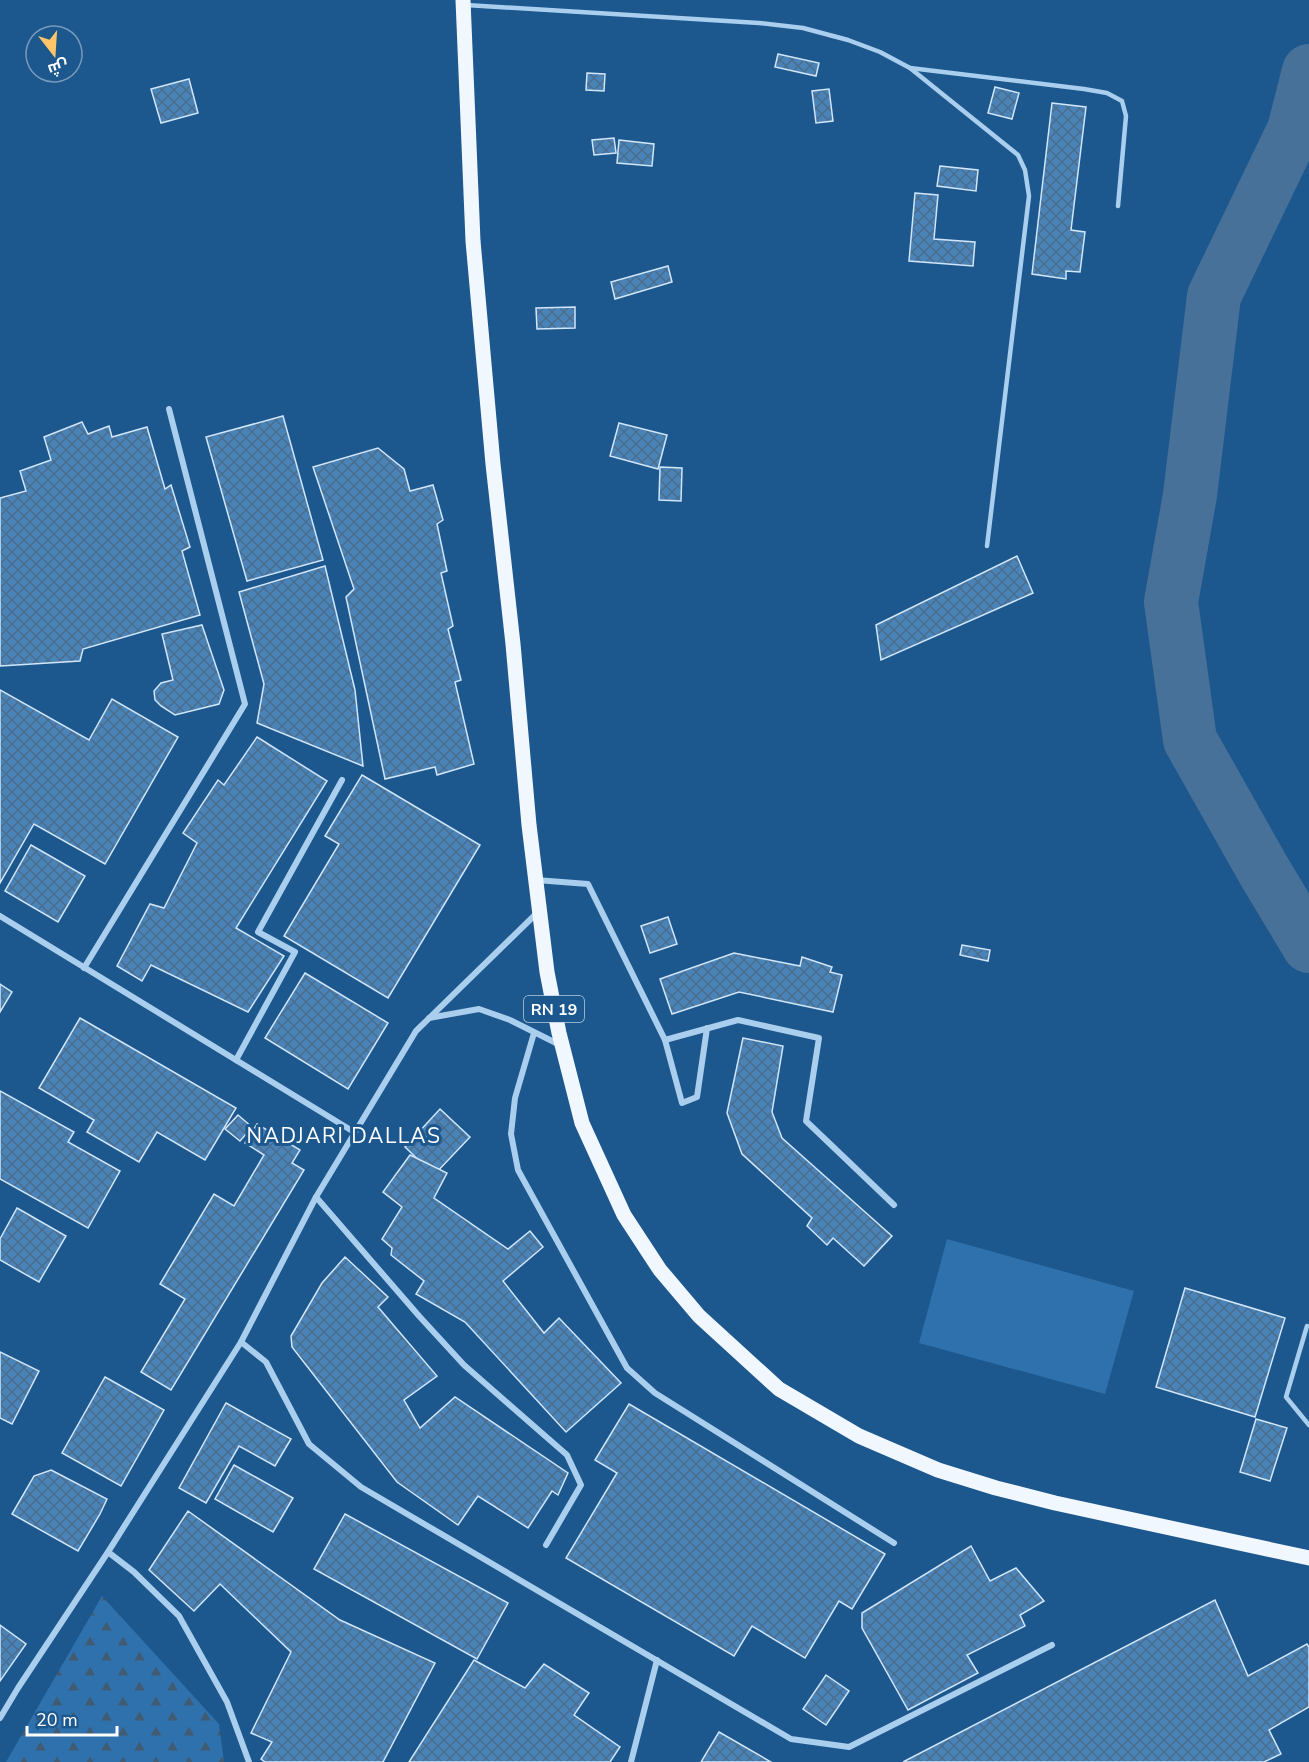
<svg xmlns="http://www.w3.org/2000/svg" width="1309" height="1762" font-family="'Nunito Sans',Cairo,sans-serif">
<defs>
<pattern id="forest-firs" width="22" height="20" patternUnits="userSpaceOnUse" patternTransform="scale(1.5)"><rect width="22" height="20" fill="#2f71ac"/><path d="M5 1l3.5 6h-7zM16 11l3.5 6h-7z" fill="#405b72"/></pattern>
<pattern id="building-cross-hatch" width="8" height="8" patternUnits="userSpaceOnUse" patternTransform="scale(1.5)"><rect width="8" height="8" fill="#4983b8"/><path d="M0 0l8 8M0 8l8-8" fill="none" stroke="#4a6d8d"/></pattern>
</defs>
<rect width="100%" height="100%" fill="#1c578e"/>
<polygon fill="url(#forest-firs)" points="102,1596 219,1724 224,1762 6,1762"/>
<polygon fill="#2f71ac" points="947,1239 1134,1291 1105,1394 919,1343"/>
<g fill="none" stroke-linecap="round" stroke-linejoin="round">
<polyline stroke="#477199" stroke-width="54" points="1309,71 1294,130 1214,296 1190,495 1171,602 1190,740 1264,871 1309,946"/>
</g>
<g fill="url(#building-cross-hatch)" stroke="#d0e6fa" stroke-width="1.5">
<polygon points="778,54 819,63 816,76 775,67"/>
<polygon points="587,73 605,74 604,91 586,90"/>
<polygon points="189,79 198,113 161,123 151,89"/>
<polygon points="995,87 1019,93 1012,119 988,113"/>
<polygon points="829,89 833,121 816,123 812,91"/>
<polygon points="1052,103 1086,107 1071,230 1085,232 1080,272 1066,271 1066,279 1032,274"/>
<polygon points="614,138 616,153 594,155 592,140"/>
<polygon points="619,140 654,144 652,166 617,163"/>
<polygon points="940,166 978,170 976,191 937,186"/>
<polygon points="915,193 938,195 934,239 975,242 973,266 909,261"/>
<polygon points="668,266 672,282 615,299 611,282"/>
<polygon points="575,307 575,328 537,329 536,308"/>
<polygon points="283,416 323,560 247,581 206,437"/>
<polygon points="82,422 88,434 109,426 112,437 147,427 165,489 171,485 190,547 182,551 200,615 83,649 80,661 0,666 0,498 26,491 20,471 51,460 44,437"/>
<polygon points="619,423 667,435 658,469 610,456"/>
<polygon points="378,448 404,469 410,491 433,485 443,520 437,524 447,571 441,573 453,626 448,629 461,680 455,682 474,764 437,775 435,767 385,779 346,597 354,589 313,467"/>
<polygon points="660,467 682,468 681,501 659,500"/>
<polygon points="1017,556 1033,593 881,660 876,625"/>
<polygon points="325,566 355,690 363,766 257,723 264,684 239,592"/>
<polygon points="202,625 224,690 219,704 175,715 161,706 155,700 154,691 161,683 173,680 162,634"/>
<polygon points="0,690 89,740 112,699 178,737 105,864 34,824 0,883"/>
<polygon points="257,737 327,781 236,928 284,956 248,1012 151,965 142,981 117,966 150,904 164,908 197,843 183,833 218,780 224,785"/>
<polygon points="362,775 480,845 388,998 284,936 339,844 325,836"/>
<polygon points="31,845 85,876 58,922 5,891"/>
<polygon points="668,917 677,944 650,953 641,926"/>
<polygon points="962,945 990,950 988,961 960,955"/>
<polygon points="734,953 800,966 802,957 832,967 830,972 842,975 833,1012 739,992 672,1014 660,979"/>
<polygon points="305,973 388,1023 348,1089 265,1038"/>
<polygon points="0,984 12,992 0,1012"/>
<polygon points="80,1018 236,1108 205,1160 157,1132 139,1162 87,1132 94,1120 39,1088"/>
<polygon points="743,1038 783,1046 772,1112 782,1138 892,1236 864,1266 833,1238 827,1245 807,1226 812,1218 742,1154 727,1113"/>
<polygon points="0,1091 74,1132 68,1142 120,1171 88,1228 0,1179"/>
<polygon points="440,1109 470,1137 434,1175 405,1147"/>
<polygon points="238,1115 252,1127 240,1141 225,1129"/>
<polygon points="257,1124 300,1150 292,1163 304,1170 171,1390 141,1372 185,1299 160,1284 214,1194 234,1206 264,1155 245,1143"/>
<polygon points="410,1155 447,1173 434,1198 508,1249 530,1231 543,1247 503,1281 544,1333 559,1318 621,1383 566,1432 465,1322 416,1294 424,1281 391,1255 392,1248 382,1239 402,1207 383,1192"/>
<polygon points="17,1208 66,1236 39,1282 0,1260 0,1239"/>
<polygon points="345,1257 388,1297 378,1307 437,1376 404,1400 420,1428 455,1397 568,1473 558,1495 552,1491 528,1528 478,1496 458,1525 397,1482 292,1347 291,1336 322,1283"/>
<polygon points="1185,1288 1285,1318 1255,1417 1156,1387"/>
<polygon points="0,1352 39,1371 12,1424 0,1418"/>
<polygon points="105,1377 164,1410 121,1486 62,1453"/>
<polygon points="226,1403 291,1439 275,1466 239,1446 206,1503 179,1488"/>
<polygon points="629,1404 885,1554 852,1609 839,1601 805,1658 752,1626 734,1656 566,1558 617,1473 595,1460"/>
<polygon points="1256,1419 1287,1428 1270,1481 1240,1472"/>
<polygon points="234,1465 293,1498 273,1532 215,1499"/>
<polygon points="51,1470 107,1499 100,1514 78,1551 12,1514 34,1476"/>
<polygon points="188,1511 340,1620 435,1663 383,1762 265,1762 261,1759 272,1742 251,1733 291,1652 220,1584 194,1611 149,1570"/>
<polygon points="345,1514 508,1603 477,1659 314,1569"/>
<polygon points="971,1546 990,1581 1016,1568 1044,1601 1020,1615 1025,1626 967,1655 978,1673 908,1710 862,1628 862,1613"/>
<polygon points="1215,1600 1248,1676 1307,1644 1309,1647 1309,1707 1269,1730 1281,1754 1264,1762 903,1762"/>
<polygon points="0,1625 26,1644 0,1681"/>
<polygon points="474,1660 525,1688 544,1664 589,1693 574,1715 620,1747 610,1762 409,1762"/>
<polygon points="826,1675 849,1691 826,1725 803,1709"/>
<polygon points="719,1732 771,1762 701,1762"/>
</g>
<g fill="none" stroke-linecap="round" stroke-linejoin="round">
<g stroke="#aaceed" stroke-width="4.5">
<polyline points="466,5 759,23 803,28 848,40 880,52 910,68 1018,155 1025,170 1029,196 987,546"/>
<polyline points="910,68 1084,89 1107,93 1122,101 1126,116 1118,206"/>
<polyline points="1307,1326 1286,1397 1309,1425"/>
</g>
<g stroke="#aaceed" stroke-width="6">
<polyline points="536,880 588,884 665,1040 738,1020 819,1038 806,1121 894,1205"/>
<polyline points="0,916 354,1132"/>
<polyline points="84,968 245,704 169,409"/>
<polyline points="429,1018 479,1009 510,1020 560,1045"/>
<polyline points="534,1033 515,1098 511,1134 518,1170 627,1368 655,1393 894,1543"/>
<polyline points="665,1040 682,1103 697,1097 707,1028"/>
<polyline points="236,1060 295,952 258,932 342,780"/>
<polyline points="316,1197 419,1316 464,1365 567,1455 581,1485 546,1545"/>
<polyline points="241,1342 266,1362 309,1444 361,1487 791,1739 849,1747 1052,1645"/>
<polyline points="108,1552 134,1572 179,1616 227,1702 249,1762"/>
<polyline points="0,1718 18,1688 108,1552 241,1342 316,1197 416,1031 538,912"/>
<polyline points="631,1762 657,1660"/>
</g>
<polyline stroke="#f1f7ff" stroke-width="15" points="463,0 473,241 493,464 513,644 529,825 547,972 559,1033 582,1123 624,1215 660,1270 699,1316 779,1389 859,1436 938,1470 996,1488 1055,1503 1309,1558"/>
</g>
<g text-anchor="middle" stroke-width="6" stroke-linejoin="round" paint-order="stroke">
<rect fill="#1c578e" stroke="#bbcddd" stroke-width="1.5" x="524" y="996" width="60" height="26" rx="4.5"/>
<g font-size="16" font-weight="bold" fill="#fff">
<text x="554" y="1015">RN 19</text>
</g>
<g font-size="21" letter-spacing="1.5" fill="#fff" stroke="#1c578e">
<text x="344" y="1143">NADJARI DALLAS</text>
</g>
</g>
<g transform="translate(54 54) rotate(163)"><circle r="28" fill="#1c578e" stroke="#779abb" stroke-width="1.5"/>
<path d="M0-4.5L10 22L0 15L-10 22Z" fill="#fec668"/>
<text y="-9" font-size="16" font-weight="bold" text-anchor="middle" fill="#ffffff">ش</text>
</g>
<path d="M27 1726v9h90v-9" fill="none" stroke="#ffffff" stroke-width="3"/>
<text x="36" y="1726" font-size="18" fill="#ffffff" stroke="#1c578e" stroke-width="4.5" paint-order="stroke">20 m</text>
</svg>
